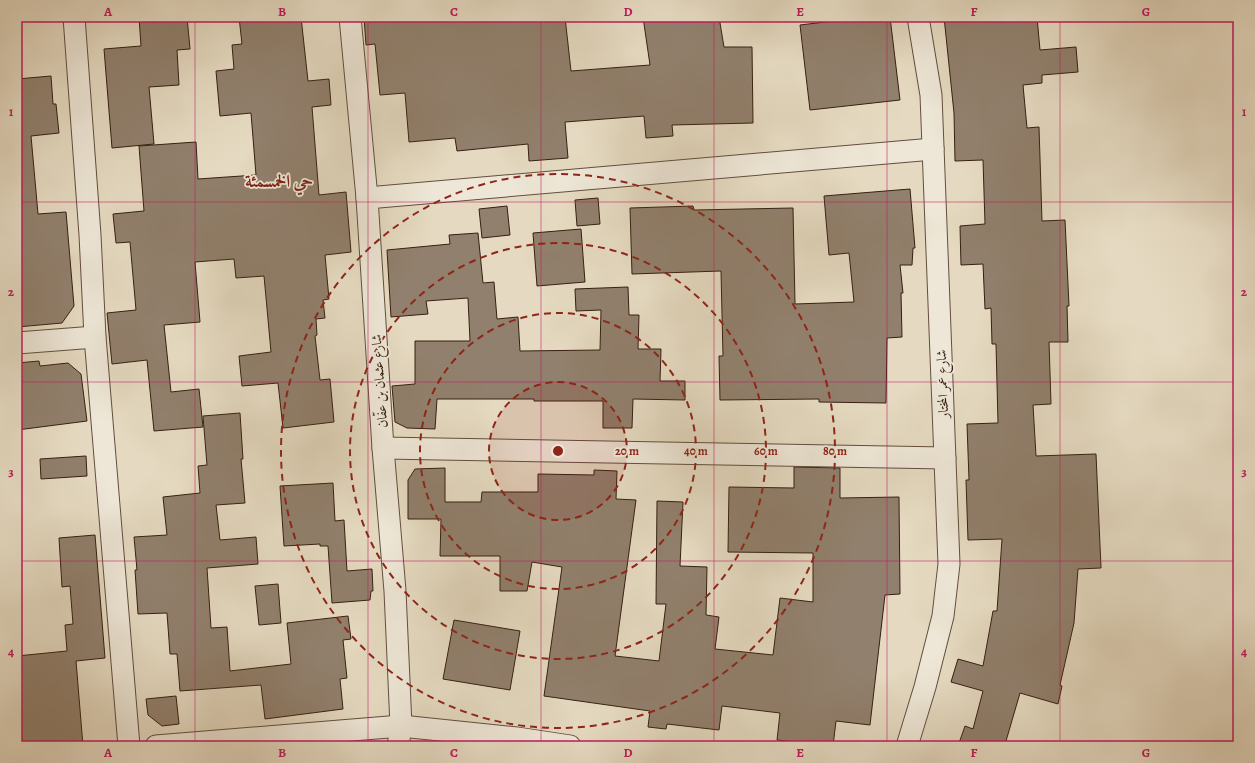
<svg xmlns="http://www.w3.org/2000/svg" width="1255" height="763" font-family="Alegreya,Amiri,serif">
<rect width="100%" height="100%" fill="#e5dac1"/>
<filter id="stains"><feTurbulence type="fractalNoise" baseFrequency=".005" numOctaves="4"/><feColorMatrix values="0 0 0 0 .2 0 0 0 0 .09 0 0 0 0 .02 0 0 0 .5 -.17"/></filter>
<radialGradient id="worn" r=".72"><stop offset=".6" stop-color="#630" stop-opacity="0"/><stop offset="1" stop-color="#630" stop-opacity=".3"/></radialGradient>
<g fill="#91806d" stroke="#361f12">
<polygon points="139,17 160,17 160,19 187,17 190,49 177,50 179,85 149,87 154,144 112,148 104,49 141,46"/>
<polygon points="239,17 301,17 308,81 329,79 331,105 312,107 319,195 346,192 351,252 325,255 329,299 323,300 325,318 316,319 317,335 315,336 320,380 330,379 334,422 283,428 278,383 242,386 239,356 271,352 264,276 236,278 234,259 195,262 200,322 164,325 171,392 199,389 203,427 154,431 147,360 112,364 107,313 136,310 130,242 116,243 113,214 144,211 139,146 196,142 198,179 256,175 251,113 220,116 216,71 234,69 232,45 242,44"/>
<polygon points="364,17 565,17 571,71 650,65 643,17 719,17 724,47 752,47 753,123 672,125 673,136 646,138 644,116 565,122 568,158 529,161 528,144 457,151 455,138 409,142 405,93 380,95 375,44 366,45"/>
<polygon points="867,17 890,17 900,100 810,110 800,25"/>
<polygon points="944,17 1037,17 1040,50 1076,47 1078,72 1042,75 1042,83 1023,85 1027,128 1039,127 1042,221 1065,220 1069,306 1067,306 1068,342 1049,342 1051,404 1033,405 1036,456 1096,454 1101,568 1078,569 1074,623 1060,685 1062,686 1058,704 1020,693 1006,741 1014,744 1014,746 958,746 965,726 973,729 983,691 951,682 958,659 983,666 993,611 997,611 1002,539 968,540 966,480 969,480 967,424 998,423 996,344 992,344 991,308 985,309 983,264 961,265 960,226 985,224 983,160 955,161 954,113"/>
<polygon points="51,76 53,104 56,104 59,133 31,136 38,214 66,212 74,306 62,323 17,327 17,79"/>
<polygon points="910,189 915,248 913,248 912,265 900,265 903,293 901,293 902,337 887,338 886,403 819,402 819,399 720,400 719,356 723,356 721,271 632,274 630,208 693,206 694,210 793,208 795,304 854,302 849,253 829,255 824,196"/>
<polygon points="598,198 600,224 577,226 575,200"/>
<polygon points="507,206 510,235 482,238 479,209"/>
<polygon points="581,229 585,282 537,286 533,233"/>
<polygon points="478,233 483,283 494,282 497,319 518,317 520,351 600,350 601,310 576,311 575,289 628,287 629,315 639,315 638,349 661,349 660,381 685,381 685,400 633,399 632,428 603,428 603,401 534,401 534,399 437,399 435,429 407,428 395,422 392,386 415,384 415,341 470,341 468,298 426,301 428,314 391,317 387,250 450,244 449,235"/>
<polygon points="39,361 40,366 68,363 81,374 87,421 17,430 17,363"/>
<polygon points="240,413 243,459 241,459 245,503 216,505 220,540 256,537 258,564 207,568 211,628 227,627 230,671 291,664 287,623 348,616 351,639 343,640 347,678 340,679 343,709 265,719 261,685 180,691 177,654 170,654 167,613 138,614 135,570 137,570 134,537 167,535 163,497 200,493 198,466 207,465 203,416"/>
<polygon points="86,456 87,476 41,479 40,459"/>
<polygon points="794,467 840,468 840,498 899,497 900,594 885,595 870,725 836,721 833,746 777,740 780,713 722,706 719,730 667,724 666,729 648,727 650,711 544,696 562,567 532,562 527,591 500,591 500,556 440,556 441,519 408,519 408,480 415,469 445,468 445,502 481,502 482,492 538,492 538,474 594,475 594,470 617,471 616,499 636,500 615,656 659,661 666,604 656,604 657,501 683,502 680,566 707,567 706,615 719,617 715,649 773,655 780,598 813,602 813,553 728,552 729,487 794,488"/>
<polygon points="333,483 335,521 344,520 347,571 372,569 373,591 371,591 370,600 332,603 328,546 320,546 320,544 284,546 280,486"/>
<polygon points="95,535 105,658 76,661 83,746 17,746 17,717 21,716 17,656 67,651 65,625 73,624 70,586 62,587 59,538"/>
<polygon points="278,584 281,623 259,625 255,586"/>
<polygon points="454,620 520,631 510,690 443,679"/>
<polygon points="176,696 179,724 162,726 148,715 146,699"/>
</g>
<g fill="none" stroke-linecap="round" stroke-linejoin="round">
<g stroke="#624e3e" stroke-width="23">
<g id="street">
<polyline points="74,17 90,235 95,337 129,746"/>
<polyline points="350,17 367,198 383,448 395,591 401,726 398,746"/>
<polyline points="367,198 933,149"/>
<polyline points="17,343 95,337"/>
<polyline points="383,448 945,458"/>
<polyline points="156,746 401,726 517,738 570,746"/>
<polyline points="907,746 925,687 943,616 949,564 931,95 918,17"/>
</g>
</g>
<use href="#street" stroke="#eee7d7" stroke-width="21"/>
</g>
<path fill="none" stroke="#c2185b" stroke-width="1" stroke-opacity="0.55" d="M195,17v729M368,17v729M541,17v729M714,17v729M887,17v729M1060,17v729M17,202h1221M17,382h1221M17,561h1221"/>
<circle cx="558" cy="451" r="69" fill="#8f2418" fill-opacity=".12"/>
<g fill="none" stroke="#8f2418" stroke-width="2" stroke-dasharray="7 5">
<circle cx="558" cy="451" r="69"/>
<circle cx="558" cy="451" r="138"/>
<circle cx="558" cy="451" r="208"/>
<circle cx="558" cy="451" r="277"/>
</g>
<g text-anchor="middle" stroke-width="3.5" stroke-linejoin="round" paint-order="stroke">
<g font-size="14" fill="#361f12" stroke="#eee7d7">
<text transform="translate(379 381) rotate(-94)" y="5">شارع عثمان بن عفّان</text>
<text transform="translate(942 384) rotate(-92)" y="5">شارع عمر المختار</text>
</g>
<g font-size="18" font-weight="bold" fill="#7a1f14" stroke="#eee7d7">
<text x="279" y="187">حي الخمسمئة</text>
</g>
</g>
<circle cx="558" cy="451" r="6" fill="#8f2418" stroke="#eee7d7" stroke-width="2"/>
<g font-size="12" text-anchor="middle" font-weight="bold" fill="#8f2418" stroke="#eee7d7" stroke-width="3.5" stroke-linejoin="round" paint-order="stroke">
<text x="627" y="455">20 m</text>
<text x="696" y="455">40 m</text>
<text x="766" y="455">60 m</text>
<text x="835" y="455">80 m</text>
</g>
<rect width="1255" height="763" fill="none" stroke="#e5dac1" stroke-width="44"/>
<rect x="22" y="22" width="1211" height="719" fill="none" stroke="#c2185b" stroke-width="1.5"/>
<g font-size="13" text-anchor="middle" font-weight="bold" fill="#c2185b">
<text x="108" y="16">A</text>
<text x="282" y="16">B</text>
<text x="454" y="16">C</text>
<text x="628" y="16">D</text>
<text x="800" y="16">E</text>
<text x="974" y="16">F</text>
<text x="1146" y="16">G</text>
<text x="11" y="116">1</text>
<text x="1244" y="116">1</text>
<text x="11" y="296">2</text>
<text x="1244" y="296">2</text>
<text x="11" y="476">3</text>
<text x="1244" y="476">3</text>
<text x="11" y="656">4</text>
<text x="1244" y="656">4</text>
<text x="108" y="757">A</text>
<text x="282" y="757">B</text>
<text x="454" y="757">C</text>
<text x="628" y="757">D</text>
<text x="800" y="757">E</text>
<text x="974" y="757">F</text>
<text x="1146" y="757">G</text>
</g>
<rect width="100%" height="100%" filter="url(#stains)"/>
<rect width="100%" height="100%" fill="url(#worn)"/>
</svg>
